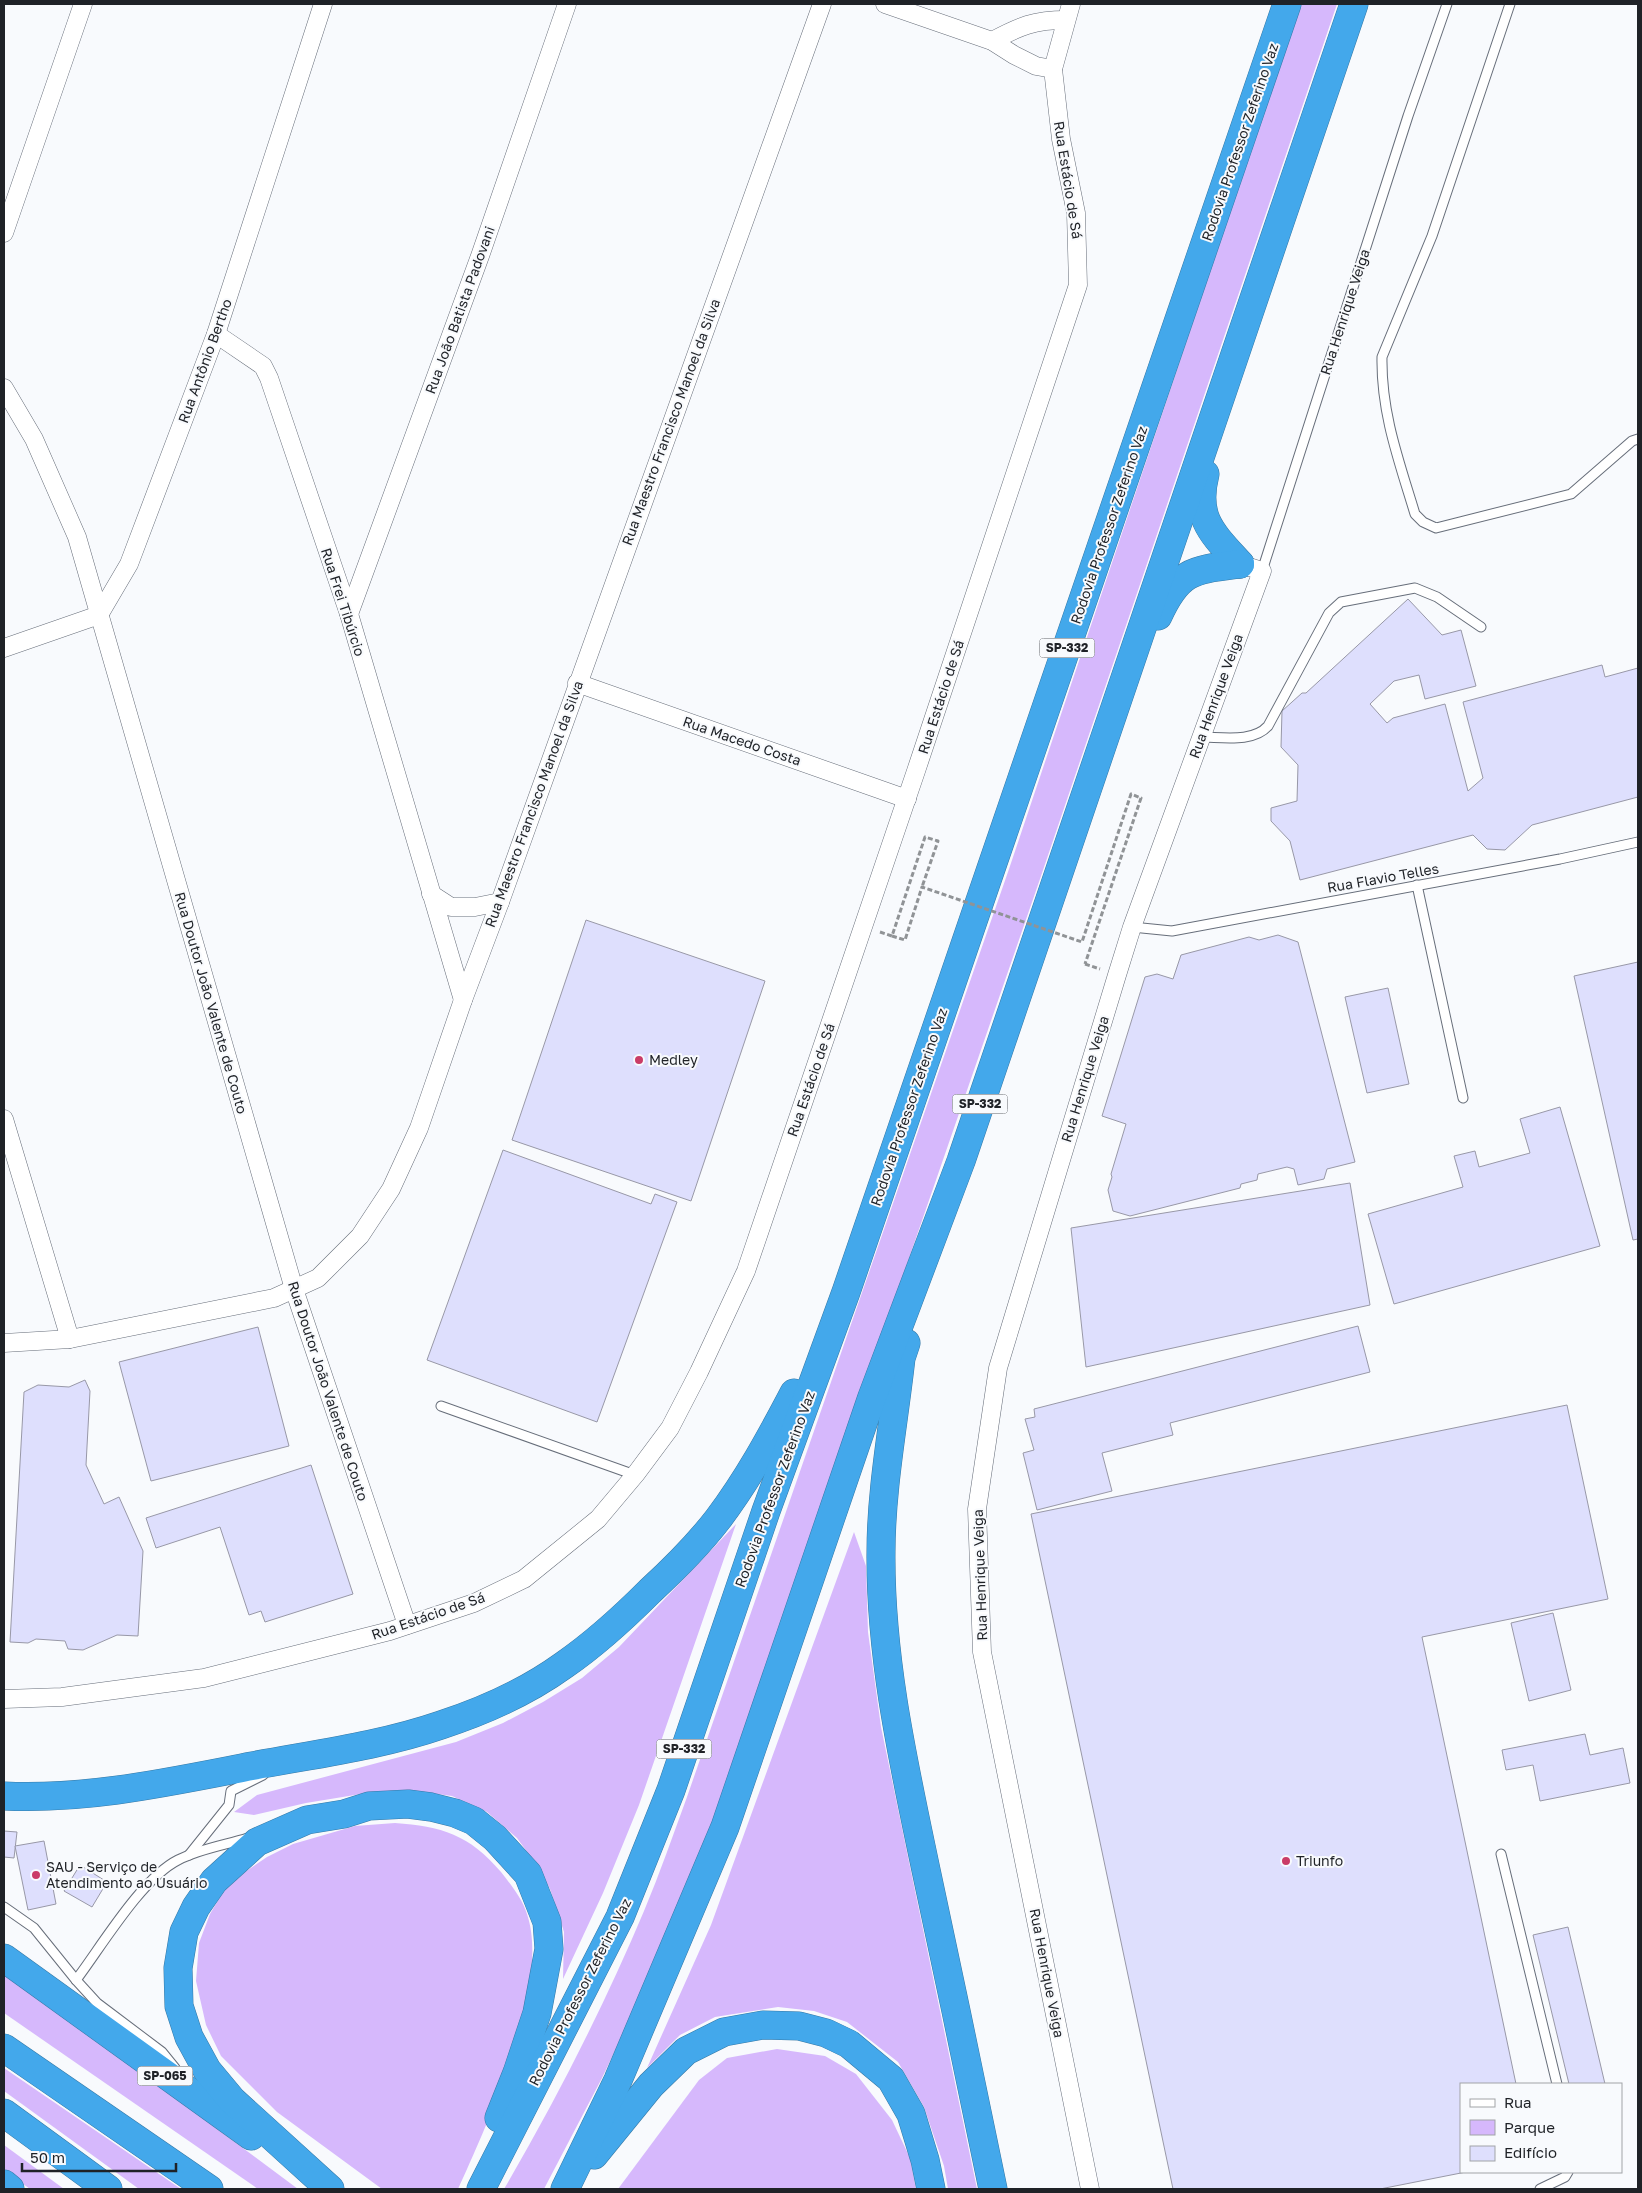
<svg xmlns="http://www.w3.org/2000/svg" width="1642" height="2193" font-family="'Golos Text',sans-serif">
<rect width="100%" height="100%" fill="#f8fafd"/>
<g fill="#d6b8fc">
<path d="M1300,4h37l-297,875 -323,935 -77,184 -38,80 -57,109 -1,2h-40c52,-89 100,-183 140,-278 16,-38 29,-76 43,-114l322,-928z"/>
<polygon points="736,1524 639,1805 603,1893 563,1979 564,1932 550,1889 536,1864 517,1838 487,1812 452,1796 407,1790 361,1794 306,1803 254,1815 234,1812 257,1795 456,1742 503,1723 543,1702 582,1678 619,1647"/>
<polygon points="854,1532 866,1566 868,1632 881,1727 977,2189 948,2189 944,2166 924,2107 898,2062 847,2022 814,2011 778,2007 715,2017 680,2035 647,2068 711,1925"/>
<path d="M395,1823c46,3 75,12 106,49 10,13 21,26 26,42 24,70 -39,209 -69,275h-76l-105,-77 -56,-56 -15,-31 -10,-44 3,-38 11,-29 13,-22 22,-20 22,-15 26,-13 62,-18z"/>
<polygon points="4,1975 166,2091 298,2189 258,2189 4,2013"/>
<polygon points="777,2049 825,2056 856,2074 892,2120 910,2158 916,2189 618,2189 699,2080 727,2058"/>
<polygon points="4,2068 181,2189 139,2189 4,2091"/>
<polygon points="4,2145 64,2189 30,2189 4,2170"/>
</g>
<g fill="#dedffd" stroke="#9898a7">
<polygon points="1408,599 1442,635 1461,630 1476,686 1425,699 1419,675 1394,681 1370,704 1387,723 1393,718 1445,704 1468,791 1483,778 1463,702 1602,665 1605,677 1638,668 1638,797 1532,825 1505,850 1487,849 1473,835 1300,880 1290,841 1271,821 1271,808 1297,801 1298,765 1281,747 1282,711 1302,693 1306,693"/>
<polygon points="586,920 765,981 691,1201 512,1140"/>
<polygon points="1278,935 1298,942 1355,1162 1327,1169 1324,1179 1298,1185 1294,1169 1287,1167 1258,1174 1257,1180 1241,1184 1240,1188 1130,1216 1113,1211 1108,1190 1112,1177 1111,1174 1126,1124 1102,1116 1145,977 1157,974 1173,979 1181,955 1249,937 1259,940"/>
<polygon points="1638,962 1638,1239 1633,1240 1574,976"/>
<polygon points="1388,988 1409,1084 1367,1093 1345,997"/>
<polygon points="1560,1107 1600,1246 1394,1304 1368,1214 1463,1187 1454,1156 1475,1151 1479,1167 1530,1153 1520,1119"/>
<polygon points="503,1150 651,1204 655,1194 677,1202 597,1422 427,1360"/>
<polygon points="1350,1183 1370,1305 1086,1367 1071,1228"/>
<polygon points="1358,1326 1370,1372 1170,1423 1173,1435 1102,1453 1112,1491 1037,1510 1023,1453 1034,1450 1025,1419 1035,1417 1034,1409"/>
<polygon points="258,1327 289,1446 151,1481 119,1362"/>
<polygon points="85,1380 90,1391 86,1465 104,1504 119,1497 143,1551 138,1636 117,1635 83,1650 68,1649 65,1641 36,1639 28,1643 10,1642 24,1392 38,1385 69,1387"/>
<polygon points="1567,1405 1608,1599 1422,1637 1516,2084 1461,2084 1461,2172 1466,2172 1380,2189 1173,2189 1031,1514"/>
<polygon points="311,1465 353,1594 265,1622 261,1611 249,1615 220,1527 156,1548 146,1518"/>
<polygon points="1553,1613 1571,1690 1529,1701 1511,1623"/>
<polygon points="1585,1734 1590,1755 1623,1748 1630,1783 1540,1801 1533,1765 1506,1770 1502,1750"/>
<polygon points="4,1831 17,1832 14,1858 4,1857"/>
<polygon points="44,1841 56,1904 28,1910 15,1846"/>
<polygon points="80,1865 107,1882 92,1907 64,1891"/>
<polygon points="1568,1927 1605,2084 1569,2084 1533,1935"/>
</g>
<g fill="none" stroke-linecap="round" stroke-linejoin="round">
<g stroke="#676e7a" stroke-width="11">
<g id="lane">
<path d="M1510,4l-78,232 -50,121c-1,56 17,104 33,157l8,8 13,6 135,-34 61,-53 6,-2"/>
<polyline points="1262,571 1408,116 1447,4"/>
<path d="M1200,737c22,0 53,6 68,-11l61,-113 12,-11 74,-14 22,9 44,30"/>
<polyline points="1417,885 1463,1098"/>
<polyline points="1132,927 1172,931 1560,859 1638,842"/>
<polyline points="441,1406 635,1475"/>
<polyline points="1501,1854 1557,2084"/>
<polyline points="189,1855 229,1805 231,1791 263,1775"/>
<polyline points="4,1907 34,1928 76,1980 97,2003 162,2052 175,2068"/>
<path d="M76,1980c25,-33 66,-102 102,-120 21,-11 47,-15 70,-22"/>
<polyline points="1540,2189 1565,2177 1568,2172"/>
</g>
</g>
<g stroke="#676e7a" stroke-width="19">
<g id="street">
<polyline points="885,4 992,41 1014,55 1036,66 1053,69"/>
<path d="M992,41c28,-15 42,-21 74,-21"/>
<polyline points="4,233 83,4"/>
<polyline points="216,334 263,366 269,378 349,614 463,1000"/>
<polyline points="4,388 34,439 77,537 294,1289 407,1625"/>
<polyline points="349,614 480,256 567,4"/>
<polyline points="4,648 99,615 129,564 216,334 323,4"/>
<polyline points="577,683 907,799"/>
<polyline points="431,894 451,907 475,907 500,902"/>
<polyline points="4,1119 70,1339"/>
<polyline points="4,1343 70,1339 274,1298 318,1278 360,1236 391,1189 419,1128 463,1000 500,902 822,4"/>
<polyline points="4,1699 62,1697 204,1678 390,1631 474,1603 524,1579 598,1519 635,1475 670,1428 699,1372 746,1271 916,771 1078,285 1076,213 1061,139 1053,69 1071,4"/>
<polyline points="1090,2189 982,1652 977,1509 998,1368 1117,975 1132,927 1262,571 1240,564"/>
</g>
</g>
<g stroke="#3679a6" stroke-width="29">
<g id="highway">
<path d="M1205,474c-11,44 7,59 35,90"/>
<path d="M1158,616c21,-46 35,-46 82,-52"/>
<path d="M906,1343l-5,15c-7,64 -20,130 -20,194 -1,108 23,213 45,318 23,106 45,213 67,319"/>
<path d="M4,1796c84,4 165,-14 248,-30 63,-12 128,-20 189,-41 43,-14 87,-34 123,-60 29,-20 61,-49 86,-74 25,-23 48,-46 68,-72 30,-40 53,-82 76,-126"/>
<polyline points="4,1958 251,2136"/>
<polyline points="4,2048 209,2189"/>
<polyline points="4,2113 108,2189"/>
<polyline points="594,2155 651,2085 686,2051 724,2032 763,2025 799,2026 826,2033 849,2044 891,2079 911,2114 925,2160 931,2189"/>
<polyline points="4,2184 10,2189"/>
<polyline points="330,2189 232,2100 207,2070 189,2037 179,2006 178,1968 184,1932 196,1907 214,1881 257,1842 307,1820 344,1814 369,1806 408,1804 431,1807 455,1813 474,1821 495,1838 528,1874 547,1922 549,1949 537,2013 517,2073 499,2118"/>
<polyline points="481,2189 620,1917 671,1790 766,1511 846,1292 1287,4"/>
<polyline points="565,2189 618,2080 725,1827 872,1397 961,1161 1354,4"/>
</g>
</g>
<g stroke="#909396" stroke-width="3" stroke-dasharray="5 2.5" stroke-linecap="butt">
<polyline points="880,932 892,936 925,837 938,841 922,887"/>
<polyline points="1085,964 1100,969"/>
</g>
<use href="#lane" stroke="#fff" stroke-width="9"/>
<use href="#street" stroke="#fff" stroke-width="18"/>
<use href="#highway" stroke="#43a8eb" stroke-width="28"/>
<polyline stroke="#909396" stroke-width="3" stroke-dasharray="5 2.5" stroke-linecap="butt" points="892,936 905,940 922,887 1082,942 1131,794 1141,798 1085,964"/>
</g>
<g fill="#ca3c67" stroke="#f8fafd" stroke-width="2">
<circle cx="639" cy="1060" r="5"/>
<circle cx="1286" cy="1861" r="5"/>
<circle cx="36" cy="1875" r="5"/>
</g>
<g text-anchor="middle" stroke-width="4" stroke-linejoin="round" paint-order="stroke">
<g fill="#f8fafd" stroke="#606367" stroke-width="1">
<rect x="1039.5" y="638.5" width="55" height="19" rx="4"/>
<rect x="952.5" y="1094.5" width="55" height="19" rx="4"/>
<rect x="656.5" y="1739.5" width="55" height="19" rx="4"/>
<rect x="137.5" y="2066.5" width="55" height="19" rx="4"/>
</g>
<g font-size="12" font-weight="bold" fill="#1f2227">
<text x="1067" y="652">SP-332</text>
<text x="980" y="1108">SP-332</text>
<text x="684" y="1753">SP-332</text>
<text x="165" y="2080">SP-065</text>
</g>
<g font-size="14" fill="#1f2227" stroke="#f8fafd">
<text transform="translate(1240 142) rotate(-71)" y="5">Rodovia Professor Zeferino Vaz</text>
<text transform="translate(1068 180) rotate(81)" y="5">Rua Estácio de Sá</text>
<text transform="translate(460 310) rotate(-70)" y="5">Rua João Batista Padovani</text>
<text transform="translate(1345 312) rotate(-72)" y="5">Rua Henrique Veiga</text>
<text transform="translate(205 361) rotate(-70)" y="5">Rua Antônio Bertho</text>
<text transform="translate(671 422) rotate(-70)" y="5">Rua Maestro Francisco Manoel da Silva</text>
<text transform="translate(1109 525) rotate(-71)" y="5">Rodovia Professor Zeferino Vaz</text>
<text transform="translate(343 602) rotate(72)" y="5">Rua Frei Tibúrcio</text>
<text transform="translate(1216 696) rotate(-70)" y="5">Rua Henrique Veiga</text>
<text transform="translate(941 697) rotate(-72)" y="5">Rua Estácio de Sá</text>
<text transform="translate(742 741) rotate(19)" y="5">Rua Macedo Costa</text>
<text transform="translate(534 804) rotate(-70)" y="5">Rua Maestro Francisco Manoel da Silva</text>
<text transform="translate(1383 878) rotate(-10)" y="5">Rua Flavio Telles</text>
<text transform="translate(211 1003) rotate(74)" y="5">Rua Doutor João Valente de Couto</text>
<text transform="translate(1085 1079) rotate(-73)" y="5">Rua Henrique Veiga</text>
<text transform="translate(811 1080) rotate(-71)" y="5">Rua Estácio de Sá</text>
<text transform="translate(909 1107) rotate(-71)" y="5">Rodovia Professor Zeferino Vaz</text>
<text transform="translate(328 1391) rotate(72)" y="5">Rua Doutor João Valente de Couto</text>
<text transform="translate(775 1489) rotate(-70)" y="5">Rodovia Professor Zeferino Vaz</text>
<text transform="translate(980 1575) rotate(-92)" y="5">Rua Henrique Veiga</text>
<text transform="translate(428 1616) rotate(-19)" y="5">Rua Estácio de Sá</text>
<text transform="translate(1047 1973) rotate(79)" y="5">Rua Henrique Veiga</text>
<text transform="translate(580 1992) rotate(-63)" y="5">Rodovia Professor Zeferino Vaz</text>
</g>
<g font-size="14" fill="#1f2227" stroke="#f8fafd" text-anchor="start">
<text x="649" y="1065">Medley</text>
<text x="1296" y="1866">Triunfo</text>
<text x="46" y="1872">SAU - Serviço de<tspan x="46" dy="16">Atendimento ao Usuário</tspan></text>
</g>
</g>
<rect width="1642" height="2193" fill="none" stroke="#1f2227" stroke-width="10"/>
<rect x="1460" y="2083" width="162" height="90" fill="#f8fafd" stroke="#a1a4a7"/>
<rect x="1470" y="2099" width="25" height="8" fill="#ffffff" stroke="#a1a4a7"/>
<text x="1504" y="2108" font-size="15" fill="#1f2227">Rua</text>
<rect x="1470" y="2120" width="25" height="15" fill="#d6b8fc" stroke="#a1a4a7"/>
<text x="1504" y="2133" font-size="15" fill="#1f2227">Parque</text>
<rect x="1470" y="2146" width="25" height="15" fill="#dedffd" stroke="#a1a4a7"/>
<text x="1504" y="2158" font-size="15" fill="#1f2227">Edifício</text>
<path d="M22 2163v8h154v-8" fill="none" stroke="#1f2227" stroke-width="2.5"/>
<text x="30" y="2163" font-size="15" fill="#1f2227" stroke="#f8fafd" stroke-width="4" paint-order="stroke">50 m</text>
</svg>
